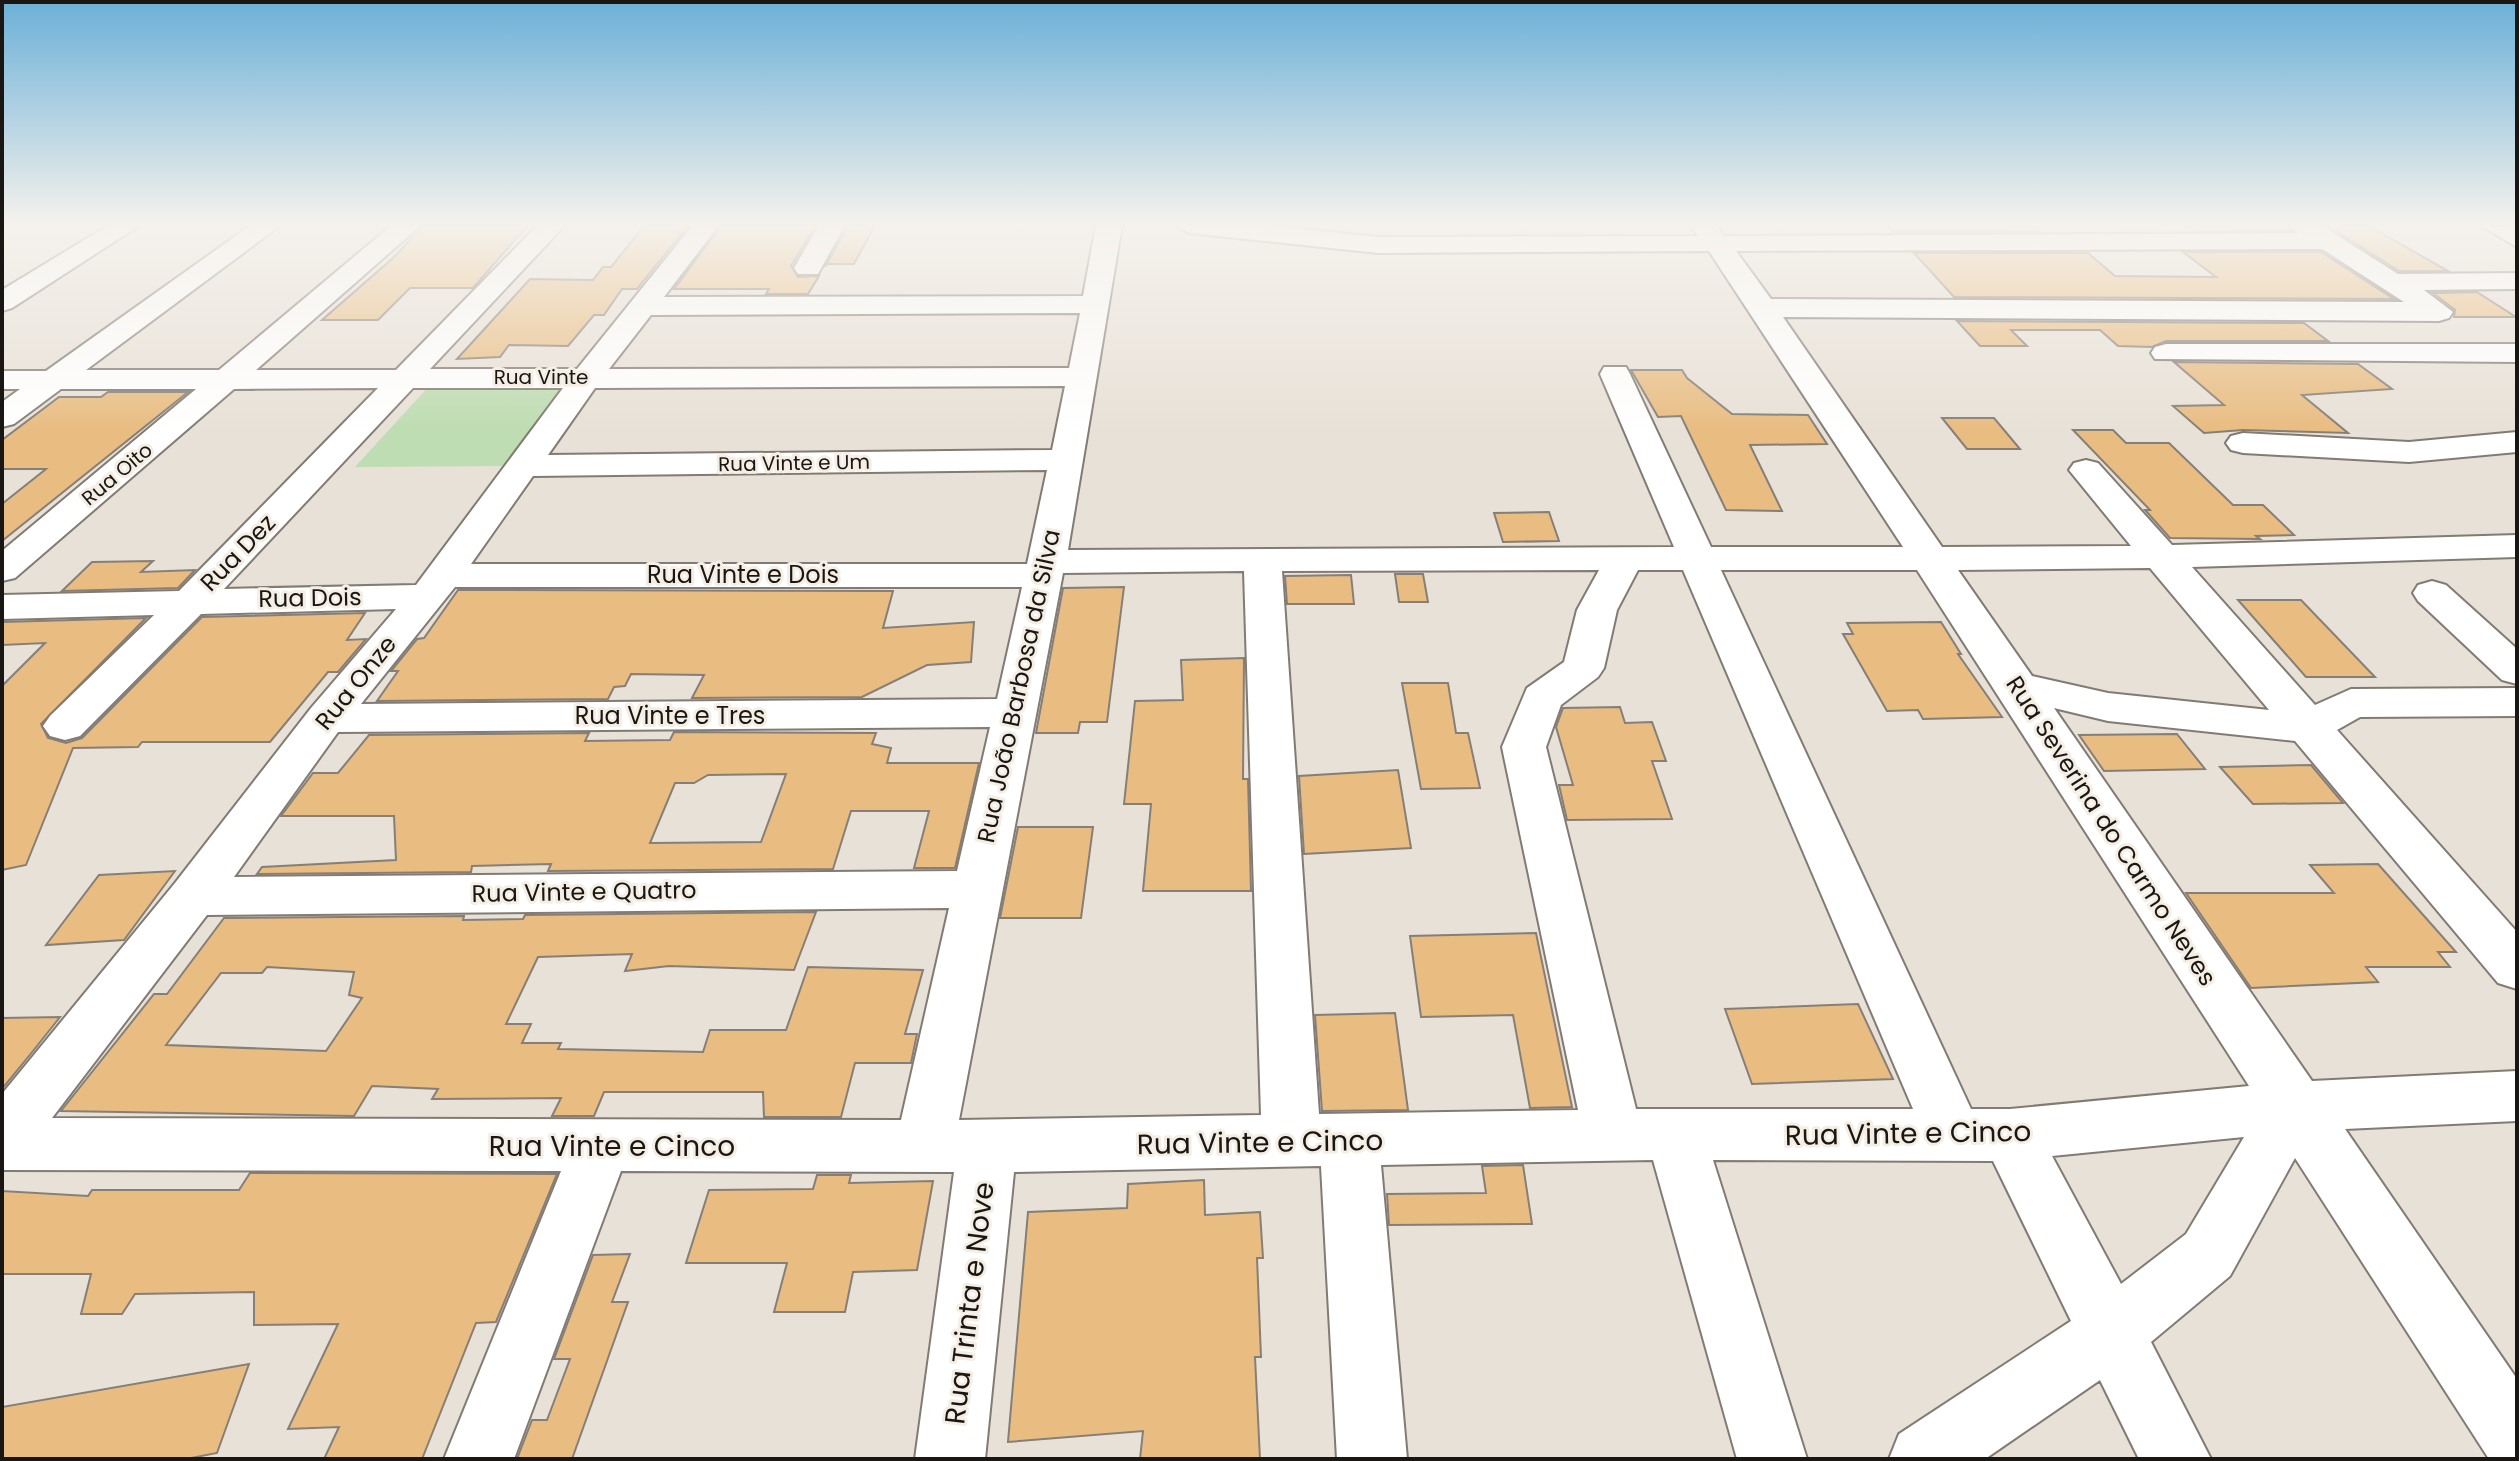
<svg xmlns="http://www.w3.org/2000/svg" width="2519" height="1461" font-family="Poppins,sans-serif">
<rect width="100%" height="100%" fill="#e8e1d7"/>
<polygon fill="#beddb2" points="571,382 509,466 355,467 430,385"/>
<g fill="#e9bd82" stroke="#867f77" stroke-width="2" fill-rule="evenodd">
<polygon points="424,225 528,225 473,288 410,288 378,320 322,320 393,258"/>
<polygon points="645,225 688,226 637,289 622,289 604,315 594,315 568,346 509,345 500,357 457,359 530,279 593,280 603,267 611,267"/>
<polygon points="722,225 816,225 791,266 798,277 819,276 808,294 766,294 769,289 674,289"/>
<polygon points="875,225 854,264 827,264 825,267 848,226"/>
<polygon points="1887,225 2031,225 2039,231 1894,232"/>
<polygon points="2186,225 2287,225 2291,230 2194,231"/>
<polygon points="2327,225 2367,225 2448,271 2399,271"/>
<polygon points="2183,252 2321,252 2394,299 1954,297 1914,253 2088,253 2115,276 2216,277"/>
<polygon points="2477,292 2516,317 2454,317 2455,310 2433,293"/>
<polygon points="1957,321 2304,323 2328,341 2166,341 2152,347 2118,346 2100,330 2011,330 2027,346 1980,346"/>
<polygon points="2174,362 2358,364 2392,389 2302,395 2348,433 2243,430 2204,433 2173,406 2224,405"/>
<polygon points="1631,370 1682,370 1687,378 1732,414 1808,415 1827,444 1750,445 1782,511 1726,510 1681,416 1658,417"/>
<polygon points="108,392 188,392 2,541 2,504 46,469 2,469 2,440 59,397 101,397"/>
<polygon points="1942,418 1994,418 2020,449 1967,449"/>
<polygon points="2073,430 2113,430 2126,443 2169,443 2233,505 2263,505 2294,535 2256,536 2260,539 2170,538 2145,510 2150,510"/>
<polygon points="1549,512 1559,541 1503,542 1494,513"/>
<polygon points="153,561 141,572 195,570 178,588 62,591 92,562"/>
<polygon points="1395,574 1423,574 1428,602 1399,602"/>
<polygon points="1351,575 1354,604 1287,604 1285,576"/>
<polygon points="1124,587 1107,722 1080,722 1078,733 1036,733 1063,588"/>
<polygon points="458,590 893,591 883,628 974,622 971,662 927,665 862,697 692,698 704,675 631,674 625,686 614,687 608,699 377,701 398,671 391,671 417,639 424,638"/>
<polygon points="2238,600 2301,600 2375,677 2306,677"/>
<polygon points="365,613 347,640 366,639 338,672 328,672 270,742 142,742 138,747 73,748 26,865 2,870 2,686 45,643 2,645 2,622 146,618 41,724 48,738 66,743 82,738 202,617"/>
<polygon points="1941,622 1961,654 1958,654 2002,717 1923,719 1918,710 1887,711 1843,634 1853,634 1847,623"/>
<polygon points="1244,658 1243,779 1248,779 1251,891 1143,891 1151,804 1124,804 1135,701 1183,700 1181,660"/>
<polygon points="1402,683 1448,683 1456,733 1468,733 1480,788 1421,789"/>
<polygon points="1620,707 1625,723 1652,722 1666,761 1652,761 1672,819 1567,820 1559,785 1573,785 1556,727 1563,708"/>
<path d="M674,732l202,1 -4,11 19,4 -4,15h92l-24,105h-41l15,-57h-78l-18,58 -285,2 3,-7 -79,2 -1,6 -214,2 5,-7 134,-7 -2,-44h-113l32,-43h25l31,-38 220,-2 -4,8 85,-1zM786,774l-25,68 -111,1 25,-60h19l14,-8z"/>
<polygon points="2177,734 2205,769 2104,771 2079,735"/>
<polygon points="2311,765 2343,803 2253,804 2220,767"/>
<polygon points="1398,770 1411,848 1304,854 1299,776"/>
<polygon points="1018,827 1093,827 1081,918 1000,918"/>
<polygon points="2378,864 2456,952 2438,952 2450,967 2366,967 2378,982 2251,988 2186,893 2334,893 2310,865"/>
<polygon points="175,871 124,940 46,945 99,875"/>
<path d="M816,912l-22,58 -125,-4 -44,5 7,-17 -94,3 -32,67h25l-9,19h39l-3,6 145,3 7,-22h76l22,-63 115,3 -18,64h12l-6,29h-56l-14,54h-77l-1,-25h-159l-10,24h-42l9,-18 -129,1 6,-10 -66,-3 -18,30 -293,-5 93,-117h13l57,-76 240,-2 -1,4 60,-1 2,-4zM267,967l87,5 -5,23 13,3 -36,53 -160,-6 55,-72h41z"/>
<polygon points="1536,933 1572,1107 1530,1108 1513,1015 1421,1017 1410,936"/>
<polygon points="1858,1004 1893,1079 1752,1084 1725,1009"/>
<polygon points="1395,1013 1408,1110 1322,1111 1315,1015"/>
<polygon points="60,1017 33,1051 2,1089 2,1018"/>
<polygon points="1523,1165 1532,1224 1389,1225 1387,1194 1486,1193 1482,1166"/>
<polygon points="250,1173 557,1174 496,1322 476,1323 422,1459 324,1459 339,1427 288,1429 338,1324 254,1325 254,1292 135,1294 122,1314 81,1314 91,1274 2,1274 2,1191 88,1196 92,1190 239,1190"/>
<polygon points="817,1175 851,1175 849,1183 933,1181 917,1270 853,1272 845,1312 774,1312 787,1263 686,1263 709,1190 813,1189"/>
<polygon points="1204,1180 1205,1215 1260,1212 1263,1258 1257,1258 1261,1357 1255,1357 1260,1459 1140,1459 1143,1431 1008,1442 1028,1212 1127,1208 1128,1184"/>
<polygon points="630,1254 612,1302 628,1302 572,1459 517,1459 532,1420 547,1420 570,1359 554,1359 593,1255"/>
<polygon points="249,1364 217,1453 186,1459 2,1459 2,1407"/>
</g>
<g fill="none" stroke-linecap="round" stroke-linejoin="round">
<g stroke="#827b73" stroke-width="4">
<g id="minor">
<polygon points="109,225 140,225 12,308 2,311 2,290"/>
<path d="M251,225h30l-195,145h133l173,-145h29l-165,145h140l142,-145h27l-135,144h147l116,-144h26l-55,72 419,-1 13,-71h26l-54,325 606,-3 -74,-173 4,-7h22l4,7 81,173h192l-194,-296 -331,2 -189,-20 -13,-8h86l116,12 320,-1 -8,-11h26l8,11 574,-3 -8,-8h31l77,49 119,-1v16l-93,1 29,22 -4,6 -10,3 -656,-4 159,230 189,-1 -62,-76 5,-7 12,-3 12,3 74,82 345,-10v22l-325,10 123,138 36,-16 166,-1v28l-157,1 -23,13 180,202v57l-19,-6 -203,-242 -187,-20 -54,-13 258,373 205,-10v50l-172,8 172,250v80h-28l-194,-301 -65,118 -79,66 60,117h-72l-39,-79 -115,79h-96l10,-25 172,-113 -78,-160 -280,-1 94,299h-70l-84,-299 -272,5 26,294h-70l-16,-293 -307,6 -29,287h-70l39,-287 -333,-1 -107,288h-70l117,-288 -559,-1v-76l173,-211 136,-175 85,-99 -195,5 -121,122 -15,4 -15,-4 -7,-10 7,-10 104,-101 -152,4v-24l177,-4 199,-203 -144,1 -219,189 -13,3v-30l194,-162h-135l-47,35 -12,3v-25l18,-13h-18v-18h44zM2322,249l82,53 -633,-3 -35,-48zM1080,313l-11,55 -460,1 42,-54zM1065,386l-13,64 -504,5 47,-67zM413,388h150l-147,197 -192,4zM1047,470l-20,94h-556l62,-88zM2150,568l119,142 -161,-17 -76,-17 -74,-106zM1599,570l-22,40 -13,52 -37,26 -25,59 76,363 -259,4 -37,-543zM1638,570h45l230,539h-277l-90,-362 15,-42 37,-28 6,-9 13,-58zM1721,570h196l332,516 -239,23h-39zM1244,571l17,544 -302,5 104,-547zM455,587h567l-25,112 -636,5zM990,727l-33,144 -723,6 104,-145zM949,908l-48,212 -849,-2 155,-203zM2244,1137l-58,97 -65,50 -69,-128z"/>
<polygon points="819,225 845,225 818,274 798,274 794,268"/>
<polygon points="2480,225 2517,228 2517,247"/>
<polygon points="2166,344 2517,344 2517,362 2155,359 2151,353 2155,347"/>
<polygon points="2517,432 2517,452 2409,462 2243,453 2231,450 2226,443 2231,436 2243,433 2409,442"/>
<polygon points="2432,581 2446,585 2517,649 2517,684 2502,680 2418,601 2413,593 2418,585"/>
</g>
</g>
<use href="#minor" fill="#fff" fill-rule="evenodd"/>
</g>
<linearGradient id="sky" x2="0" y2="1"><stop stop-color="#6bb0d7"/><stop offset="0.52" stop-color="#f5f2ed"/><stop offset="1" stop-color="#f5f2ed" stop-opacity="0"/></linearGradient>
<rect width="2519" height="430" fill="url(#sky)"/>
<g text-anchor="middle" stroke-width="6" stroke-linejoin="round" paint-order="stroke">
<g font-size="20" fill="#191613" stroke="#f5eee4">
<text x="541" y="384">Rua Vinte</text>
<text transform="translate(794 463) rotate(-1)" y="7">Rua Vinte e Um</text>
<text transform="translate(117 474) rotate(-40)" y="7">Rua Oito</text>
</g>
<g font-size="24" fill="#191613" stroke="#f5eee4">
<text transform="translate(238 553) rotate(-46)" y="8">Rua Dez</text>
<text x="743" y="583">Rua Vinte e Dois</text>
<text transform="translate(310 598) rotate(-1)" y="8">Rua Dois</text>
<text transform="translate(356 683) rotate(-51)" y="8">Rua Onze</text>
<text transform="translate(1019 686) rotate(-78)" y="8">Rua João Barbosa da Silva</text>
<text x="670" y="724">Rua Vinte e Tres</text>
<text transform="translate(2111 831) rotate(57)" y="8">Rua Severina do Carmo Neves</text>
<text transform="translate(584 892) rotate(-1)" y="8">Rua Vinte e Quatro</text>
</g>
<g font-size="28" fill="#191613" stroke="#f5eee4">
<text transform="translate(1908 1133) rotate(-1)" y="10">Rua Vinte e Cinco</text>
<text transform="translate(1260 1142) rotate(-1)" y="10">Rua Vinte e Cinco</text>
<text x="612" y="1156">Rua Vinte e Cinco</text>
<text transform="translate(969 1303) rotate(-83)" y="10">Rua Trinta e Nove</text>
</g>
</g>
<rect width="2519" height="1461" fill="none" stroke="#191613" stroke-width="8"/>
</svg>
